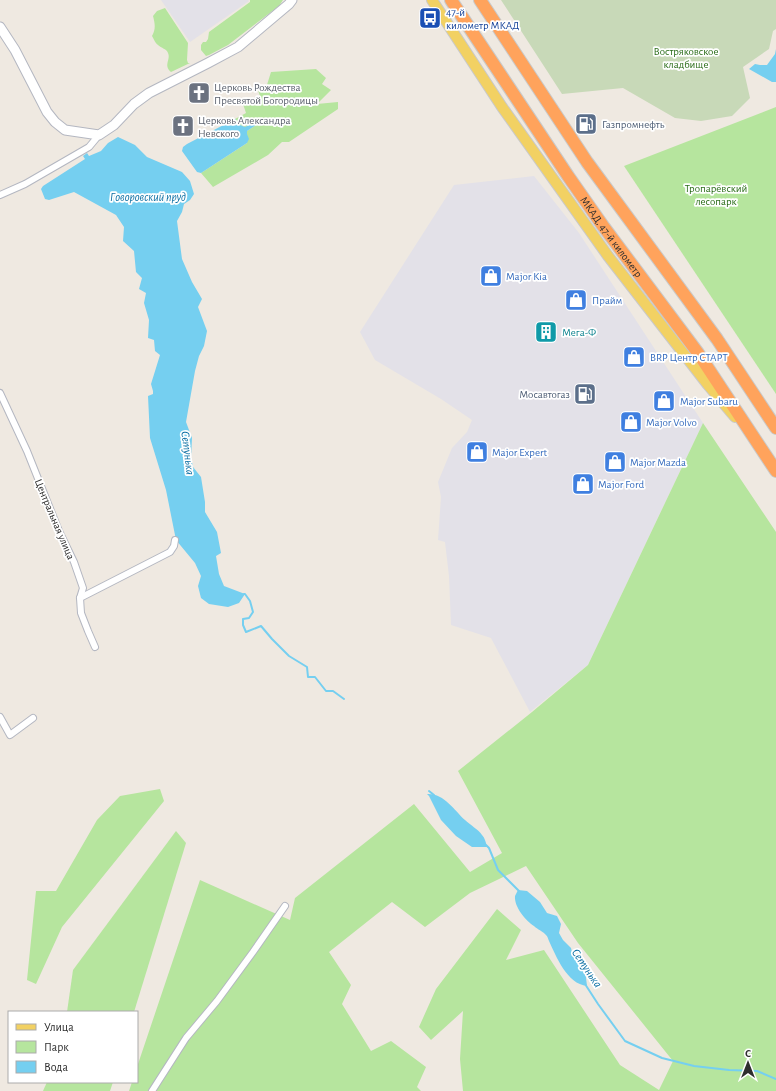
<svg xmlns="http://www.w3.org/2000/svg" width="776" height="1091" font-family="'Alegreya Sans',sans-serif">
<rect width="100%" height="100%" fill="#efe9e1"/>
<g fill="#e3e1e8">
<polygon points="161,0 248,0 249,1 190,42"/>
<polygon points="534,176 579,233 703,423 588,665 530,712 491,638 451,625 449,576 445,542 438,540 441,497 438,482 452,448 467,432 472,420 441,399 375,360 360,332 454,185"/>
</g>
<g fill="#b6e59e">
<polygon points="250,0 283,0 279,6 228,45 209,55 206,56 201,50 201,45 203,42 206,42 208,39 209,32 250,2"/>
<path d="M165,8l23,35 -1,17 1,3h2l-19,9c-8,-7 0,-12 -3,-19 -1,-4 -7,-5 -10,-8 -3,-2 -4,-6 -6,-9 4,-7 3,-12 1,-20l4,-5z"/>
<polygon points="316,69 326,78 322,84 331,90 317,104 338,102 338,109 289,142 282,142 268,155 213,187 201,173 247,143 247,131 256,125 255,123 245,127 240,125 235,119 246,113 243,104 262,103 258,90 266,88 271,72"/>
<polygon points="776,107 776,394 624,166"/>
<polygon points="703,423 776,532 776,1091 463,1091 460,1059 463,1011 431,1040 419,1027 436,989 497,909 521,930 506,960 544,950 620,1065 659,1090 673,1061 578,943 526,866 470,893 425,927 392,902 329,952 351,985 342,1004 371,1051 391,1041 426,1067 417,1087 421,1091 129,1091 132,1082 137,1082 137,1067 200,880 290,920 295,898 414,804 470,872 502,853 458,771 532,712 588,665"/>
<polygon points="160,789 164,801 62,927 36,984 27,980 36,891 56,891 97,820 120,796"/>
<polygon points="176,831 186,843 134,1012 67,1012 73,970"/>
<polygon points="47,1082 113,1082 110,1091 43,1091"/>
</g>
<polygon fill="#c8d9b8" points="501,0 776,0 776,29 773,31 769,49 743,67 750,98 732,116 701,121 675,118 623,88 562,94"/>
<g fill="#75cff0">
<polygon points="776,49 776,82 772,82 749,69 755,64 760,65 767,65 775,54"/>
<polygon points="235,119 240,125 245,127 255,122 256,125 247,131 247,134 249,139 247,143 201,173 197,172 182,151 183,147 187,144"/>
<polygon points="118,137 135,145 147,157 182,172 190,181 194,194 190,200 184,204 182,212 177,221 182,259 192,282 202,299 198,307 207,331 204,346 199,356 195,371 186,422 192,438 191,458 193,467 201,477 205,502 205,512 217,532 221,553 216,556 219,574 224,586 245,594 239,603 228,607 209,604 201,598 198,586 201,576 195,563 176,540 166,490 150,438 148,396 153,394 153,391 151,384 160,355 155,351 154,340 148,338 149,320 144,303 146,293 139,289 142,278 136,272 134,251 123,241 124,227 116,215 74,192 49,200 45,199 41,189 43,186 85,159 83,156 87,153 89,156 101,151 108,143"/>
<path d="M427,794c17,-1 27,16 38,26 5,5 13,9 17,15 3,3 4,8 5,12h-15l-16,-11 -15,-16 -12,-24z"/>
<path d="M518,890l9,1 13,11 7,11 10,3 4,8 -2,9 4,7 8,8 2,8 8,2 3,3 3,25c-20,-2 -31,-30 -38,-45 -1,-2 -1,-4 -3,-6 -2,-3 -9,-6 -12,-9 -8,-5 -20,-19 -19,-30 1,-2 2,-4 3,-6z"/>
</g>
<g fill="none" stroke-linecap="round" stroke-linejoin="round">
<g stroke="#75cff0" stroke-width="2">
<polyline points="244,594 245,594 250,601 253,612 249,618 243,619 243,625 246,632 261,626 272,639 289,656 307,667 308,677 315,677 326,691 333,691 344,699"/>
<polyline points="429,791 434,795"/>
<polyline points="486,845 489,848 498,870 519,891"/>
<polyline points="585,984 598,1004 625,1041 662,1058 694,1066 729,1070 757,1071 776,1079"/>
</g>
<g stroke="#b4b7c1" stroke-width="8">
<g id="street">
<polyline points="0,195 25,184 89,147 99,135"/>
<polyline points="0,393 27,451 59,531 74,562 83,588 80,598 81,613 88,631 95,647"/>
<polyline points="80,598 170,552 174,546 175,540"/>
<polyline points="0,717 10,735 33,718"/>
<polyline points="152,1091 186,1038 217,1001 253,952 285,906"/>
</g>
</g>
<g stroke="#b4b7c1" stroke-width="11">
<polyline id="secondary" points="0,27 15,50 47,112 55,122 65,130 99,135 114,125 134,104 149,93 208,63 238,47 289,4 292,0"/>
</g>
<g stroke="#c9c9c9" stroke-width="12">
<polyline id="primary" points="432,0 502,107 608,256 708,385 735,417"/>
</g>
<g stroke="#c9c9c9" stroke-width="14">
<g id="highway">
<path id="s1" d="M451,0l117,176 35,50 95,127 78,118"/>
<polyline points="480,0 587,162 717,339 776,428"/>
</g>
</g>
<use href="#street" stroke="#fff" stroke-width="6"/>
<use href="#secondary" stroke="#fff" stroke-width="9"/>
<use href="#primary" stroke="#f2d163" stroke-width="10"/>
<use href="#highway" stroke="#ffa35c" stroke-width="12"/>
</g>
<defs>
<g id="bus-square" transform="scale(1.15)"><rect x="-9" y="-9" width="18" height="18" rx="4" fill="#1a4fb4" stroke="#fff"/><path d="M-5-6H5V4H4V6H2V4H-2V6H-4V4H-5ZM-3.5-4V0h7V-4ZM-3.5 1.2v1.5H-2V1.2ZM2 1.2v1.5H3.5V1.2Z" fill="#fff"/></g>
<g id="church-square" transform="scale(1.15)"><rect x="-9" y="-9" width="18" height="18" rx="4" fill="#6b7280" stroke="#fff"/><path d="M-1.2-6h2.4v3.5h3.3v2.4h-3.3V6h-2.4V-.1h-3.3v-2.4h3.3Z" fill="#fff"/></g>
<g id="fuel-square" transform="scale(1.15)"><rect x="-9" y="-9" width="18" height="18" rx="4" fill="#5c6f8a" stroke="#fff"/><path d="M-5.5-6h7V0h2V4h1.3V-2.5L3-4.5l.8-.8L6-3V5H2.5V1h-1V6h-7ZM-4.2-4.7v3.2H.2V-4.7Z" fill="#fff"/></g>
<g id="shop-square" transform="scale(1.15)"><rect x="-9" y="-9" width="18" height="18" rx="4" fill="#3f7fe0" stroke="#fff"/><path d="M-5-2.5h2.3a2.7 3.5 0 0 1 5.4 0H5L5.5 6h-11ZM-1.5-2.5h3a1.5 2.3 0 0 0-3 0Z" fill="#fff"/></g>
<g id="building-square" transform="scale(1.15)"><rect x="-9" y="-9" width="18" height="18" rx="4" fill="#0f9aa8" stroke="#fff"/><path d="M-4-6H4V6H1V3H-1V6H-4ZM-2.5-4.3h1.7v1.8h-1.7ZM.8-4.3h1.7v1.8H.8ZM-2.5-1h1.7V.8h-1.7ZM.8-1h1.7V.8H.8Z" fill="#fff"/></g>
</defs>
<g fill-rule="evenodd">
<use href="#bus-square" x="430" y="18"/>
<use href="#church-square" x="199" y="93"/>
<use href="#fuel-square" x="586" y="124"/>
<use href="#church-square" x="183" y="126"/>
<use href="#shop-square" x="491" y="276"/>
<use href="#shop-square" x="576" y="300"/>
<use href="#building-square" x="546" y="332"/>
<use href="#shop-square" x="634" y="357"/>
<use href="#fuel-square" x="585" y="394"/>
<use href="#shop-square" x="664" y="401"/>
<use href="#shop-square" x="631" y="422"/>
<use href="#shop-square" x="477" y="452"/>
<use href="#shop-square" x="615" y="462"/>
<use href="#shop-square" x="583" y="484"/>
</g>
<g text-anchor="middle" stroke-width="3.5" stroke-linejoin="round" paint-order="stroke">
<g font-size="11" fill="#164399" stroke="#fff" text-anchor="start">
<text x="446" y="16">47-й<tspan x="446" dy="13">километр МКАД</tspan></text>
</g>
<g font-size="11" fill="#2c6e1b" stroke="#fff">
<text x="686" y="55">Востряковское<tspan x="686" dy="13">кладбище</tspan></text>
<text x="716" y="192">Тропарёвский<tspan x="716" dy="13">лесопарк</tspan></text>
</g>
<g font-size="11" fill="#5b616d" stroke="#fff" text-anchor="start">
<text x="214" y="91">Церковь Рождества<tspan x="214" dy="13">Пресвятой Богородицы</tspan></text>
<text x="198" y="124">Церковь Александра<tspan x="198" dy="13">Невского</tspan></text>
</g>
<g font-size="11" fill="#4e5e75" stroke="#fff" text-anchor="start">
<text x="602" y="128">Газпромнефть</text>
<text x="570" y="398" text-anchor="end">Мосавтогаз</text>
</g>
<g font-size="11" fill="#2e2e2e" stroke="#fff">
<text dy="4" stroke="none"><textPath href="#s1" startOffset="286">МКАД, 47-й километр</textPath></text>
<text transform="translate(55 519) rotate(67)" y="4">Центральная улица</text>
</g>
<g font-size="11" fill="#366cbe" stroke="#fff" text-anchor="start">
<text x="506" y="280">Major Kia</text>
<text x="592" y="304">Прайм</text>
<text x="650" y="361">BRP Центр СТАРТ</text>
<text x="680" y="405">Major Subaru</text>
<text x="646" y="426">Major Volvo</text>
<text x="492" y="456">Major Expert</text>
<text x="630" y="466">Major Mazda</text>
<text x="598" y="488">Major Ford</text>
</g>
<g font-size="11" fill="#0d838f" stroke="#fff" text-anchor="start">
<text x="562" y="336">Мега-Ф</text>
</g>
<g font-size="12" font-style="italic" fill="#0d6fa3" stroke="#fff">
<text x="148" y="201">Говоровский пруд</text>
<text transform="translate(188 453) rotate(83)" y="4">Сетунька</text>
<text transform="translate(587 968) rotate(56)" y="4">Сетунька</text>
</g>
</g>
<rect x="8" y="1011" width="130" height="72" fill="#ffffff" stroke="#ababab"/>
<rect x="16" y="1024" width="20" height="6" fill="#f2d163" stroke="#ababab"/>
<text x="44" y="1031" font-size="12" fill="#2e2e2e">Улица</text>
<rect x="16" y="1041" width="20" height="12" fill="#b6e59e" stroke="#ababab"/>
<text x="44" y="1051" font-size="12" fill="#2e2e2e">Парк</text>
<rect x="16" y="1061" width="20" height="12" fill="#75cff0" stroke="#ababab"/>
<text x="44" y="1071" font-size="12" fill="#2e2e2e">Вода</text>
<g transform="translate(748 1063)" stroke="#ffffff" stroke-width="3" paint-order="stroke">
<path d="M0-3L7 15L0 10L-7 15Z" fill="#2e2e2e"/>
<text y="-6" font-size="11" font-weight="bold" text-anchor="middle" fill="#2e2e2e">С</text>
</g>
</svg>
